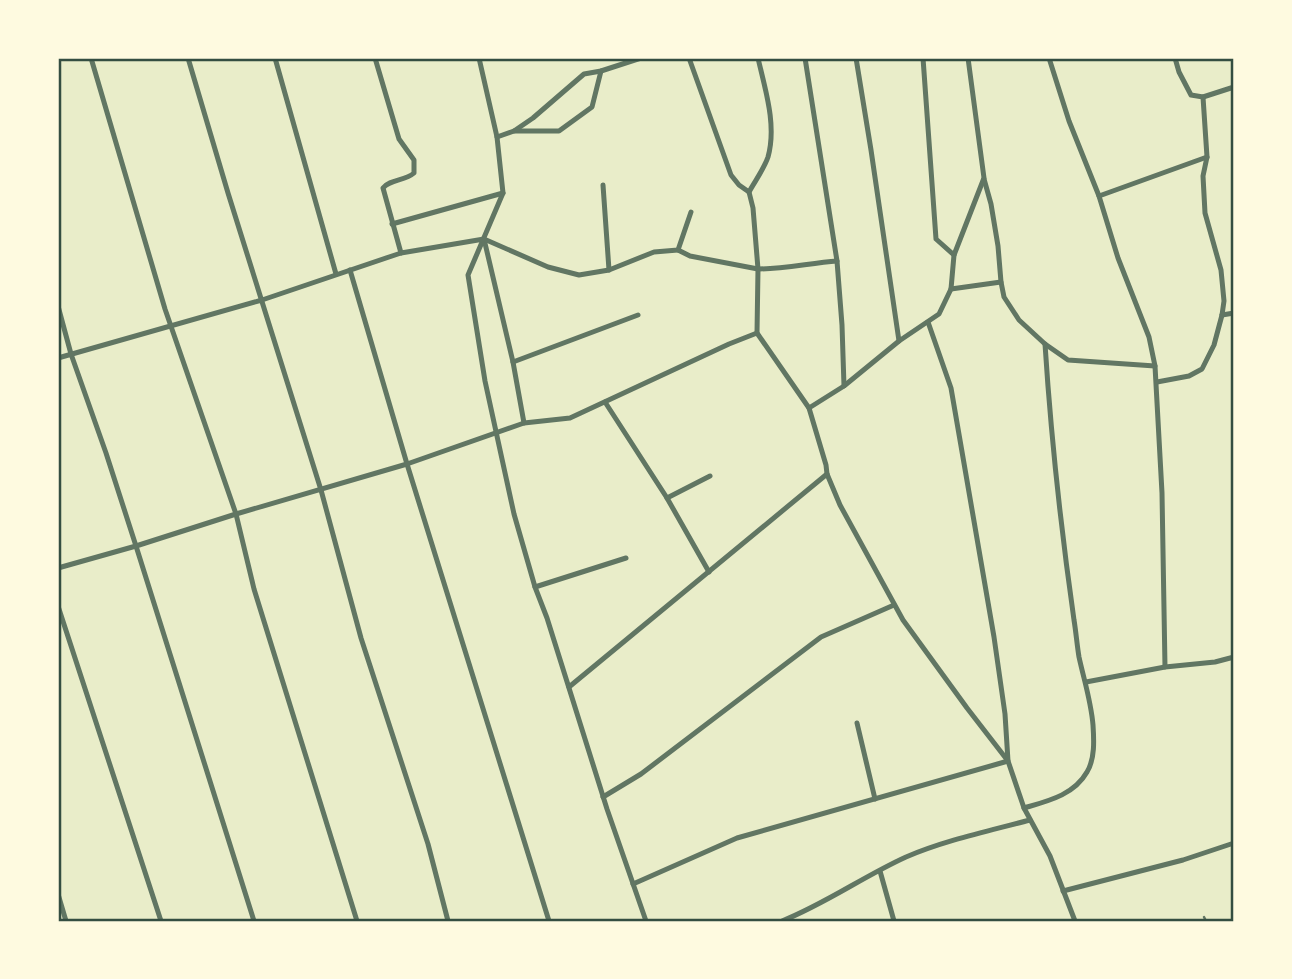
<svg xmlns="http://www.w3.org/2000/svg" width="1292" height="979" font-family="'Playfair Display',serif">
<rect width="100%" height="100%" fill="#e9edc9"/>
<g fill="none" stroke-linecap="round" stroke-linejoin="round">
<polyline stroke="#617663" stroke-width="2.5" points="1204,917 1206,921"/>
<g stroke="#617663" stroke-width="5">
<polyline points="91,58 165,309 236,514 254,589 357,921"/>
<polyline points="188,58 228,193 321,490 361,638 428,844 448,921"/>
<polyline points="275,58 336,274"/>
<path d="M375,58l24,81 15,21v13c-9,8 -24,6 -31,15l18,65"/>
<polyline points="479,58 497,137 503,193 468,275 485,381 514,514 535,587 547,618 607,809 646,921"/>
<polyline points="689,58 731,175 739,185 749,192 753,208 758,269 757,333 809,408 826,465 827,474 840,505 903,620 967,708 1008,761 1024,808 1050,856 1075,921"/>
<polyline points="805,58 837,261 842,325 844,386"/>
<polyline points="856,58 871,150 899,341"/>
<polyline points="923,58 936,239 954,255"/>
<polyline points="1049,58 1069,121 1099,196 1118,258 1149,337 1155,366 1162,493 1165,667"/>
<polyline points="1203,97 1234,87"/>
<polyline points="514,131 559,131 592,107 601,71"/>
<polyline points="497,137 514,131 533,118 584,74 601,71 641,58"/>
<polyline points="984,179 991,204 998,246 1001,282 1004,297 1019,320 1045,344 1068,360 1155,366"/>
<polyline points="603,185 609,270"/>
<path d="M749,192c6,-11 15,-23 19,-35 9,-32 -3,-68 -10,-99"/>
<polyline points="1099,196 1207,157"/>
<polyline points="392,224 503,193"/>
<polyline points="484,239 513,362 524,423"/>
<path d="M678,250l12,6 68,13c24,0 53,-6 79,-8"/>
<polyline points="350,270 407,464 549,921"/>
<polyline points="951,289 1001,282"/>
<polyline points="58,306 71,354 106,453 136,546 254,921"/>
<polyline points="1222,315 1234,313"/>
<polyline points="58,358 262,300 401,253 484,239 548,267 579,275 609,270 654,252 678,250 691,212"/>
<polyline points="513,362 638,315"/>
<polyline points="1157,382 1189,376 1202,369 1214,345 1222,315 1224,301 1221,270 1205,213 1203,176 1207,157 1203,97 1191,95 1179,72 1175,58"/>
<polyline points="605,402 667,498 709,572"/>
<polyline points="809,408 844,386 899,341 939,314 951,289 954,255 984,178 968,58"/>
<polyline points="667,498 710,476"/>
<polyline points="58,568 136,546 236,514 407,464 524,423 570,418 729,344 757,333"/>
<polyline points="535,587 626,558"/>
<polyline points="58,606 161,921"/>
<polyline points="1086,682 1165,667 1215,662 1234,657"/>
<polyline points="569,687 827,474"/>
<polyline points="857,723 875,799"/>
<polyline points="603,797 641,774 821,637 894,605"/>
<path d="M1024,808c24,-7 50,-13 63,-36 8,-13 7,-32 6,-47 -2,-24 -9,-45 -14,-68 -2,-12 -3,-25 -5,-37 -13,-91 -23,-183 -29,-276"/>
<polyline points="880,871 894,921"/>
<polyline points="633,884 737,838 1008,761 1005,714 994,637 951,388 928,322"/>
<polyline points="1063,891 1183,860 1234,843"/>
<polyline points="58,894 66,921"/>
<path d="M782,921c43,-17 82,-45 124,-64 40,-17 83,-26 124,-37"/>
</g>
</g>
<rect width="1292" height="979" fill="none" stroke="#fefae0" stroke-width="119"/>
<rect x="60" y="60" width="1172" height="860" fill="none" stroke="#344e41" stroke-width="2.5"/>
</svg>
